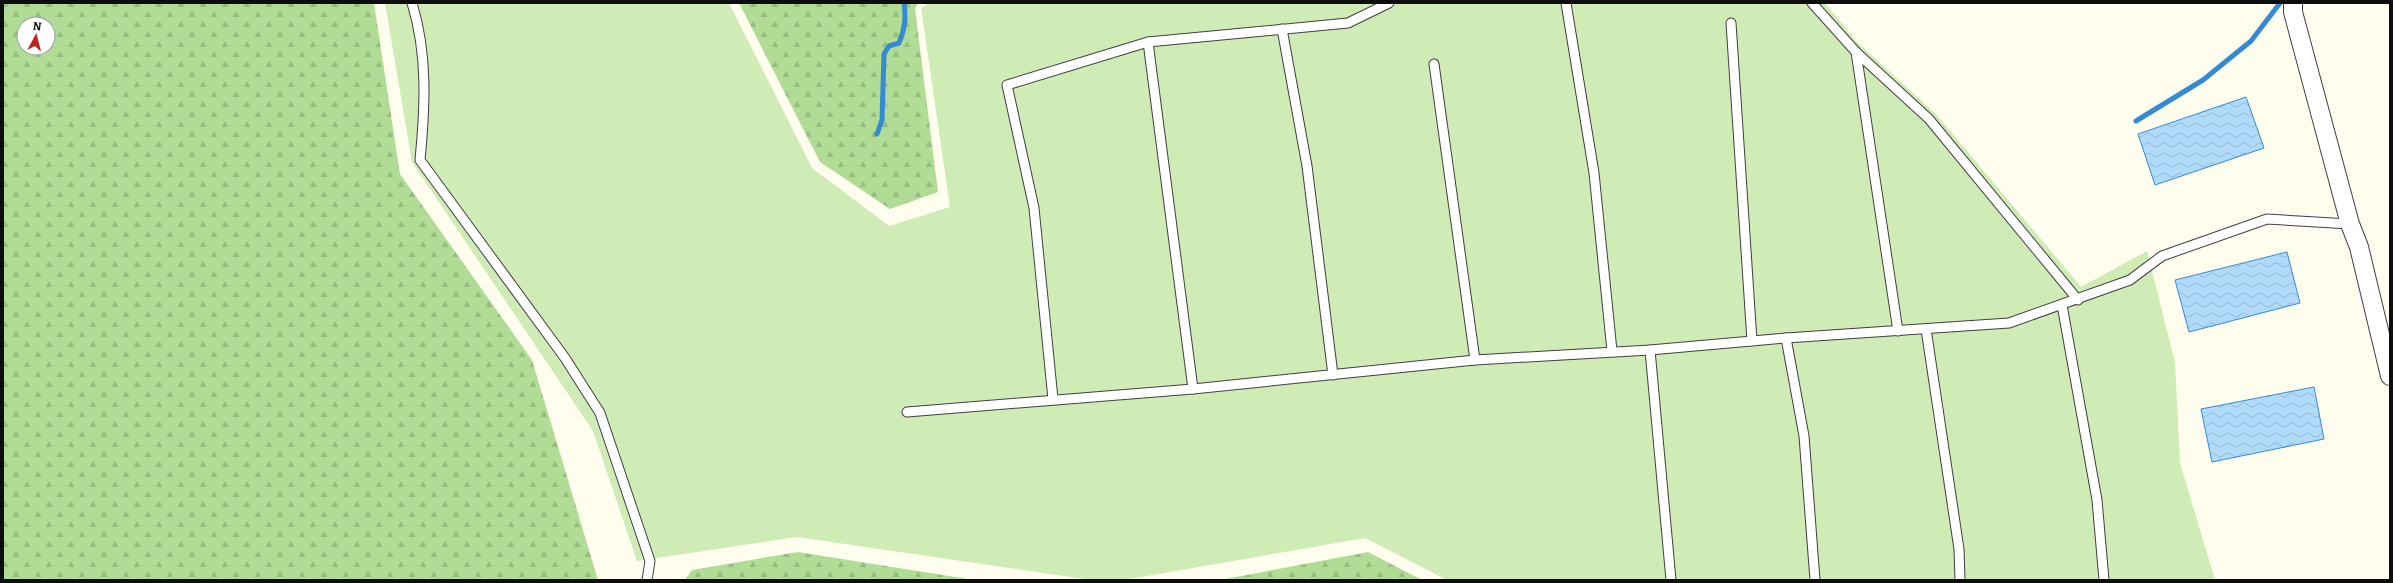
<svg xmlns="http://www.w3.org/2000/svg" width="2393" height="583" font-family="Bitter,serif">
<defs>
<pattern id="forest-firs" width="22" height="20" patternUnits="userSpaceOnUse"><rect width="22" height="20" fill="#b1dc95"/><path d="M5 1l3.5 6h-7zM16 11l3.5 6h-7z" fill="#97bc7f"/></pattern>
<pattern id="water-waves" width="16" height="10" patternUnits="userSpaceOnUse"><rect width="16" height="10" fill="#b0daf9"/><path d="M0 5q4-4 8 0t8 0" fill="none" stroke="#96bad4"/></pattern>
</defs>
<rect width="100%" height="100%" fill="#fffdee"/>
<g fill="url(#forest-firs)" fill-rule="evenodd">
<path d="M3,3h371l26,171 132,186 66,220h-595zM24,24h24v24h-24z"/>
<polygon points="739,3 918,3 915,9 938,192 890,209 820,162"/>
<polygon points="798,552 974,580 685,580 692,570"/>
<polygon points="1368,552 1422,580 1220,580"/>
</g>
<polygon fill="#cfebb6" points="385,3 729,3 812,168 889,226 950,207 921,8 930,3 1825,3 1858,43 1936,114 2081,287 2147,251 2175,363 2180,463 2215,580 1447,580 1365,538 1124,580 1091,580 797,537 637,561 593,431 412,162"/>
<g fill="url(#water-waves)" stroke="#348bd3">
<polygon points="2246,97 2264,148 2155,185 2138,134"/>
<polygon points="2287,252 2300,303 2189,332 2175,280"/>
<polygon points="2314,387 2324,439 2212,462 2201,409"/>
</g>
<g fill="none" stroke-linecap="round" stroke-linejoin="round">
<g stroke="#348bd3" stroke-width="5">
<polyline points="2136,121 2203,80 2251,41 2280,3"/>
<path d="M877,134l5,-14 2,-66 5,-8 10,-3c6,-14 7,-25 5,-40"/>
</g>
<g stroke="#404040" stroke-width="11">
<g id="service">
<path d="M412,3c16,52 13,104 8,157l145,198 35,55 50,148 -3,19"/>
<polyline points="1566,3 1594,173 1612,351"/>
<polyline points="1812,3 1856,52 1929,119 2078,300"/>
<polyline points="1731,23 1752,341"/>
<polyline points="1282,29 1307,166 1333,375"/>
<polyline points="1148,42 1193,389"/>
<polyline points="1856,52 1898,331"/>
<polyline points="1434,64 1475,360"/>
<polyline points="2062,305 2097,500 2104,580"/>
<polyline points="1926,329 1959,549 1960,580"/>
<polyline points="1786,338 1804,436 1815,580"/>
<polyline points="1650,350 1671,580"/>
<polyline points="1053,399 1034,208 1007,85 1148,42 1348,23 1389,3"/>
<polyline points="907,412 1193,389 1475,360 1650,350 1786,338 2009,323 2130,280 2162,256 2267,219 2350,224"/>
</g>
</g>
<g stroke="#404040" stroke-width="20">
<polyline id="minor" points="2293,3 2293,12 2350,224 2359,247 2390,376"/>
</g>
<use href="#service" stroke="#fff" stroke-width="9"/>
<use href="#minor" stroke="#fff" stroke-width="18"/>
</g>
<rect width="2393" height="583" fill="none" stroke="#0d0d0d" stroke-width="8"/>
<g transform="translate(36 36) rotate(7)"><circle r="19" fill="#ffffff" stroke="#9e9e9e"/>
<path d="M0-3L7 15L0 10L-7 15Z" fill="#c32120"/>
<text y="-6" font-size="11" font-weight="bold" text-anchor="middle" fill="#0d0d0d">N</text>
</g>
</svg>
